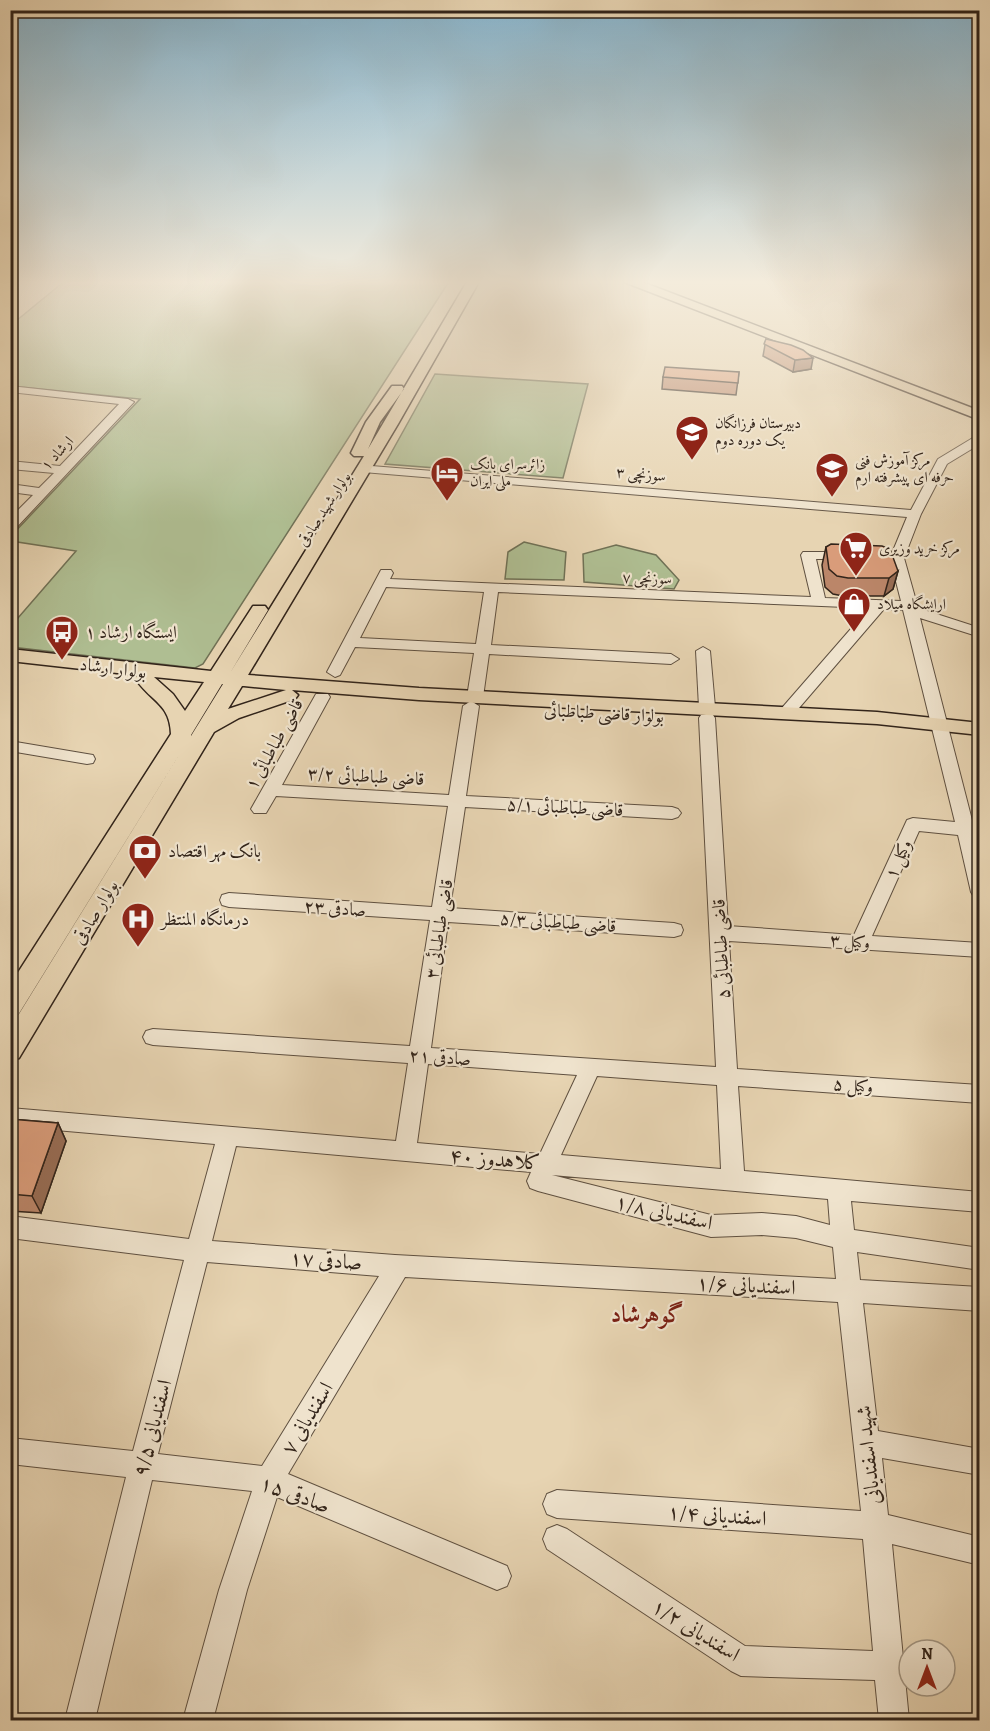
<svg xmlns="http://www.w3.org/2000/svg" width="990" height="1731" font-family="Alegreya,Amiri,serif">
<rect width="100%" height="100%" fill="#e7d4b2"/>
<filter id="stains"><feTurbulence type="fractalNoise" baseFrequency=".00333" numOctaves="4"/><feColorMatrix values="0 0 0 0 .2 0 0 0 0 .09 0 0 0 0 .02 0 0 0 .5 -.17"/></filter>
<radialGradient id="worn" r=".72"><stop offset=".6" stop-color="#630" stop-opacity="0"/><stop offset="1" stop-color="#630" stop-opacity=".3"/></radialGradient>
<g fill="#afbe92" stroke="#707156" stroke-width="1.5">
<polygon points="66,280 450,280 203,664 195,668 11,647 11,626 76,551 11,541 11,536 140,399 11,386 11,325"/>
<polygon points="435,374 588,384 563,478 385,464"/>
<polygon points="524,542 566,552 564,580 505,579 508,552"/>
<polygon points="616,545 656,555 679,580 674,589 584,582 583,554"/>
</g>
<g fill="none" stroke-linecap="round" stroke-linejoin="round">
<g stroke="#5f5040" stroke-width="2">
<g id="minor">
<polygon points="10,280 17,280 10,285"/>
<polygon points="10,386 128,399 134,402 15,529 10,530 10,518 33,495 10,492 10,484 39,488 54,473 10,469 10,461 60,466 119,404 10,392"/>
<path d="M976,436h4v8l-33,20 -26,50 -17,44 14,50 62,20v9l-60,-19 53,206 7,1v12h-4l4,15v46l-6,-1 -3,-5 -13,-57 -39,-4 -47,105 108,7v14l-251,-16 8,128 243,16v18l-242,-17 6,85 236,21v20l-129,-11 3,29 126,18v22l-123,-18 3,28 120,7v24l-117,-8 15,128 102,18v26l-98,-17 6,57 92,22v28l-88,-21 17,176h-30l-4,-40 -134,-4 -10,-5 -184,-122 -4,-10 4,-10 10,-4 10,4 178,117 128,5 -10,-112 -306,-21 -10,-4 -4,-10 4,-10 10,-4 304,21 -23,-209 -433,-25 -117,197 219,92 4,10 -4,10 -10,4 -220,-93 -30,93 -34,130h-30l36,-130 33,-99 -100,-11 -57,240h-30l61,-243 -116,-13v-26l123,13 51,-191 -174,-22v-22l179,23 26,-95 -205,-18v-18l386,33 12,-78 -255,-18 -7,-2 -3,-6 3,-6 7,-2 257,17 20,-126 -201,-13 -7,-2 -2,-5 2,-5 7,-2 203,14 16,-101 -172,-10 -10,17h-12l-3,-4 65,-115h12l2,3 -48,88 167,10 14,-89 8,-5 8,5 -13,90 206,11 6,2 3,4 -3,4 -6,2 -207,-12 -15,101 224,15 7,2 2,5 -2,5 -7,2 -226,-15 -17,126 285,19 -17,-349 2,-3h12l2,3 13,208 126,9 53,-115 6,-2 42,4 -52,-212 -19,-1 -91,106h-12l-2,-3 2,-3 88,-101 -371,-16 -7,53 180,9 8,5 -8,5 -182,-10 -6,43 -8,5 -8,-5 7,-44 -119,-6 -15,28 -5,2 -8,-5 54,-102h10l2,3 -3,6 421,18 -10,-42 2,-3h45l7,4 -2,3h-37l9,39 76,3 -11,-43 17,-41 -544,-45 -4,-1v-6l552,45 27,-51zM386,587l98,5 -8,52 -116,-6zM428,1064l149,11 -37,79 -123,-11zM597,1076l120,9 4,84 -160,-14zM236,1146l295,26 -4,9 3,7 8,3 173,46 51,-2 34,3 37,9 3,32 -441,-24 -183,-14zM552,1175l276,24 2,26 -34,-9 -34,-3 -51,2zM207,1262l172,14 -117,190 -104,-12z"/>
<polygon points="703,647 710,651 715,707 707,712 699,707 696,651"/>
<polygon points="10,741 87,754 93,755 95,759 93,763 87,764 10,751"/>
</g>
</g>
<g stroke="#32241a" stroke-width="3">
<g id="major">
<path d="M468,280h12l-82,144 -150,251 171,13 458,24 103,11v12l-103,-11 -458,-24 -127,-10 6,5 -3,4 -56,19 -25,14 -195,326 -9,3v-33l177,-286 -168,272 -9,3v-32l161,-251c-1,-30 -19,-32 -34,-53l7,-5 -134,-15v-12l201,22 42,-65h12l3,4 -38,63 134,-217h-10l-3,-3 15,-31 26,-36h10l2,3 -24,33 -12,27zM154,677l50,5 -19,29 -12,-17zM222,684h1l-32,52v-1zM242,686h2l42,4 -58,19z"/>
<polygon points="619,280 637,280 980,411 980,420"/>
</g>
</g>
<use href="#minor" fill="#efe3cd" fill-rule="evenodd"/>
<use href="#major" fill="#e7d4b2" fill-rule="evenodd"/>
</g>
<g fill="#bb8669" stroke="#32241a" stroke-width="1.5">
<polygon points="766,339 811,369 793,372 763,356"/>
<polygon points="739,372 736,395 662,389 663,377"/>
<polygon points="826,547 898,571 893,589 884,596 843,596 833,594 825,587 822,565"/>
<polygon points="10,1119 58,1123 66,1141 41,1213 10,1211"/>
</g>
<g fill="#986d55" stroke="#32241a" stroke-width="1.5">
<polygon points="813,358 811,369 793,372 795,360"/>
<polygon points="898,571 893,589 884,596 889,578"/>
<polygon points="58,1123 66,1141 41,1213 32,1196"/>
</g>
<g fill="#d99c7a" stroke="#32241a" stroke-width="1.5">
<polygon points="766,339 791,345 803,350 813,358 795,360 764,344"/>
<polygon points="665,367 739,372 738,383 663,377"/>
<polygon points="831,544 882,546 890,549 898,571 889,578 848,578 837,576 829,569 826,547"/>
<polygon points="10,1119 58,1123 32,1196 10,1194"/>
</g>
<linearGradient id="sky" x2="0" y2="1"><stop stop-color="#87b6d0"/><stop offset="0.54" stop-color="#f4ecdc"/><stop offset="1" stop-color="#f4ecdc" stop-opacity="0"/></linearGradient>
<rect width="990" height="523" fill="url(#sky)"/>
<defs>
<g id="school-pin" transform="scale(1.725)"><path d="M0 17L-7.5 6A9.5 9.5 0 1 1 7.5 6Z" fill="#8f2418" stroke="#efe3cd"/><path d="M0-5L7-2L0 1L-7-2ZM-4 1L0 2.5L4 1V4Q0 6-4 4Z" fill="#fff"/></g>
<g id="hotel-pin" transform="scale(1.725)"><path d="M0 17L-7.5 6A9.5 9.5 0 1 1 7.5 6Z" fill="#8f2418" stroke="#efe3cd"/><path d="M-6-4.5h1.5V1H6V5H4.5V3h-9V5H-6ZM-4 0a1.8 1.8 0 1 1 3.6 0ZM.5 0V-2.5h3Q6-2.5 6 0Z" fill="#fff"/></g>
<g id="supermarket-pin" transform="scale(1.725)"><path d="M0 17L-7.5 6A9.5 9.5 0 1 1 7.5 6Z" fill="#8f2418" stroke="#efe3cd"/><path d="M-6-5.5h2.5l.6 2H6L4.5 2H-2.5L-4.4-4H-6ZM-1.5 3.2a1.3 1.3 0 1 0 .1 0ZM3 3.2a1.3 1.3 0 1 0 .1 0Z" fill="#fff"/></g>
<g id="shop-pin" transform="scale(1.725)"><path d="M0 17L-7.5 6A9.5 9.5 0 1 1 7.5 6Z" fill="#8f2418" stroke="#efe3cd"/><path d="M-5-2.5h2.3a2.7 3.5 0 0 1 5.4 0H5L5.5 6h-11ZM-1.5-2.5h3a1.5 2.3 0 0 0-3 0Z" fill="#fff"/></g>
<g id="bus-pin" transform="scale(1.725)"><path d="M0 17L-7.5 6A9.5 9.5 0 1 1 7.5 6Z" fill="#8f2418" stroke="#efe3cd"/><path d="M-5-6H5V4H4V6H2V4H-2V6H-4V4H-5ZM-3.5-4V0h7V-4ZM-3.5 1.2v1.5H-2V1.2ZM2 1.2v1.5H3.5V1.2Z" fill="#fff"/></g>
<g id="bank-pin" transform="scale(1.725)"><path d="M0 17L-7.5 6A9.5 9.5 0 1 1 7.5 6Z" fill="#8f2418" stroke="#efe3cd"/><path d="M-6-4H6V4H-6ZM0-2.3a2.3 2.3 0 1 0 0 4.6a2.3 2.3 0 1 0 0-4.6Z" fill="#fff"/></g>
<g id="hospital-pin" transform="scale(1.725)"><path d="M0 17L-7.5 6A9.5 9.5 0 1 1 7.5 6Z" fill="#8f2418" stroke="#efe3cd"/><path d="M-5-5h3v3.5h4V-5h3V5h-3V1.5h-4V5h-3Z" fill="#fff"/></g>
</defs>
<g fill-rule="evenodd">
<use href="#school-pin" x="692" y="432"/>
<use href="#school-pin" x="832" y="469"/>
<use href="#hotel-pin" x="447" y="473"/>
<use href="#supermarket-pin" x="856" y="548"/>
<use href="#shop-pin" x="854" y="604"/>
<use href="#bus-pin" x="62" y="632"/>
<use href="#bank-pin" x="145" y="851"/>
<use href="#hospital-pin" x="138" y="919"/>
</g>
<g text-anchor="middle" stroke-width="4.5" stroke-linejoin="round" paint-order="stroke">
<g font-size="15" fill="#32241a" stroke="#efe3cd" text-anchor="start">
<text x="715" y="428">دبیرستان فرزانگان<tspan x="715" dy="17">یک دوره دوم</tspan></text>
<text x="855" y="465">مرکز آموزش فنی<tspan x="855" dy="17">حرفه ای پیشرفته ارم</tspan></text>
<text x="470" y="469">زائرسرای بانک<tspan x="470" dy="17">ملی ایران</tspan></text>
<text x="879" y="553">مرکز خرید وزیری</text>
<text x="877" y="609">ارايشگاه ميلاد</text>
</g>
<g font-size="15" fill="#32241a" stroke="#efe3cd">
<text transform="translate(57 453) rotate(-47)" y="5">ارشاد ۱</text>
<text transform="translate(641 474) rotate(5)" y="5">سوزنچی ۳</text>
<text transform="translate(324 509) rotate(-57)" y="5">بولوار شهید صادقی</text>
<text transform="translate(647 578) rotate(2)" y="5">سوزنچی ۷</text>
</g>
<g font-size="18" fill="#32241a" stroke="#efe3cd" text-anchor="start">
<text x="85" y="638">ایستگاه ارشاد ۱</text>
<text x="168" y="857">بانک مهر اقتصاد</text>
<text x="161" y="925">درمانگاه المنتظر</text>
</g>
<g font-size="18" fill="#32241a" stroke="#efe3cd">
<text transform="translate(113 668) rotate(7)" y="6">بولوار ارشاد</text>
<text transform="translate(604 713) rotate(3)" y="6">بولوار قاضی طباطبائی</text>
<text transform="translate(274 744) rotate(-61)" y="6">قاضی طباطبائی ۱</text>
<text transform="translate(366 776) rotate(3)" y="6">قاضی طباطبائی ۳/۲</text>
<text transform="translate(565 807) rotate(3)" y="6">قاضی طباطبائی ۵/۱</text>
<text transform="translate(898 859) rotate(-66)" y="6">وکيل ۱</text>
<text transform="translate(335 908) rotate(4)" y="6">صادقی ۲۳</text>
<text transform="translate(95 912) rotate(-59)" y="6">بولوار صادقی</text>
<text transform="translate(558 922) rotate(4)" y="6">قاضی طباطبائی ۵/۳</text>
<text transform="translate(439 929) rotate(-81)" y="6">قاضی طباطبائی ۳</text>
<text transform="translate(850 941) rotate(4)" y="6">وکيل ۳</text>
<text transform="translate(721 949) rotate(-93)" y="6">قاضی طباطبائی ۵</text>
<text transform="translate(440 1057) rotate(4)" y="6">صادقی ۲۱</text>
<text transform="translate(853 1085) rotate(4)" y="6">وکيل ۵</text>
</g>
<g font-size="21" fill="#32241a" stroke="#efe3cd">
<text transform="translate(495 1159) rotate(5)" y="7">کلاهدوز ۴۰</text>
<text transform="translate(664 1212) rotate(13)" y="7">اسفندیانی ۱/۸</text>
<text transform="translate(326 1260) rotate(4)" y="7">صادقی ۱۷</text>
<text transform="translate(746 1285) rotate(3)" y="7">اسفندیانی ۱/۶</text>
<text transform="translate(307 1418) rotate(-59)" y="7">اسفندیانی ۷</text>
<text transform="translate(152 1428) rotate(-75)" y="7">اسفندیانی ۹/۵</text>
<text transform="translate(868 1455) rotate(-96)" y="7">شهید اسفندیانی</text>
<text transform="translate(295 1494) rotate(20)" y="7">صادقی ۱۵</text>
<text transform="translate(717 1515) rotate(4)" y="7">اسفندیانی ۱/۴</text>
<text transform="translate(696 1630) rotate(32)" y="7">اسفندیانی ۱/۲</text>
</g>
<g font-size="24" font-weight="bold" fill="#7a1f14" stroke="#efe3cd">
<text x="647" y="1322">گوهرشاد</text>
</g>
</g>
<rect width="990" height="1731" fill="none" stroke="#e7d4b2" stroke-width="36"/>
<rect x="12" y="12" width="966" height="1707" fill="none" stroke="#32241a" stroke-width="3"/>
<rect x="18" y="18" width="954" height="1695" fill="none" stroke="#32241a" stroke-width="1.5"/>
<g transform="translate(927 1668)"><circle r="28" fill="#efe3cd" stroke="#a39785" stroke-width="1.5"/>
<path d="M0-4.5L10 22L0 15L-10 22Z" fill="#8f2418"/>
<text y="-9" font-size="16" font-weight="bold" text-anchor="middle" fill="#32241a">N</text>
</g>
<rect width="100%" height="100%" filter="url(#stains)"/>
<rect width="100%" height="100%" fill="url(#worn)"/>
</svg>
